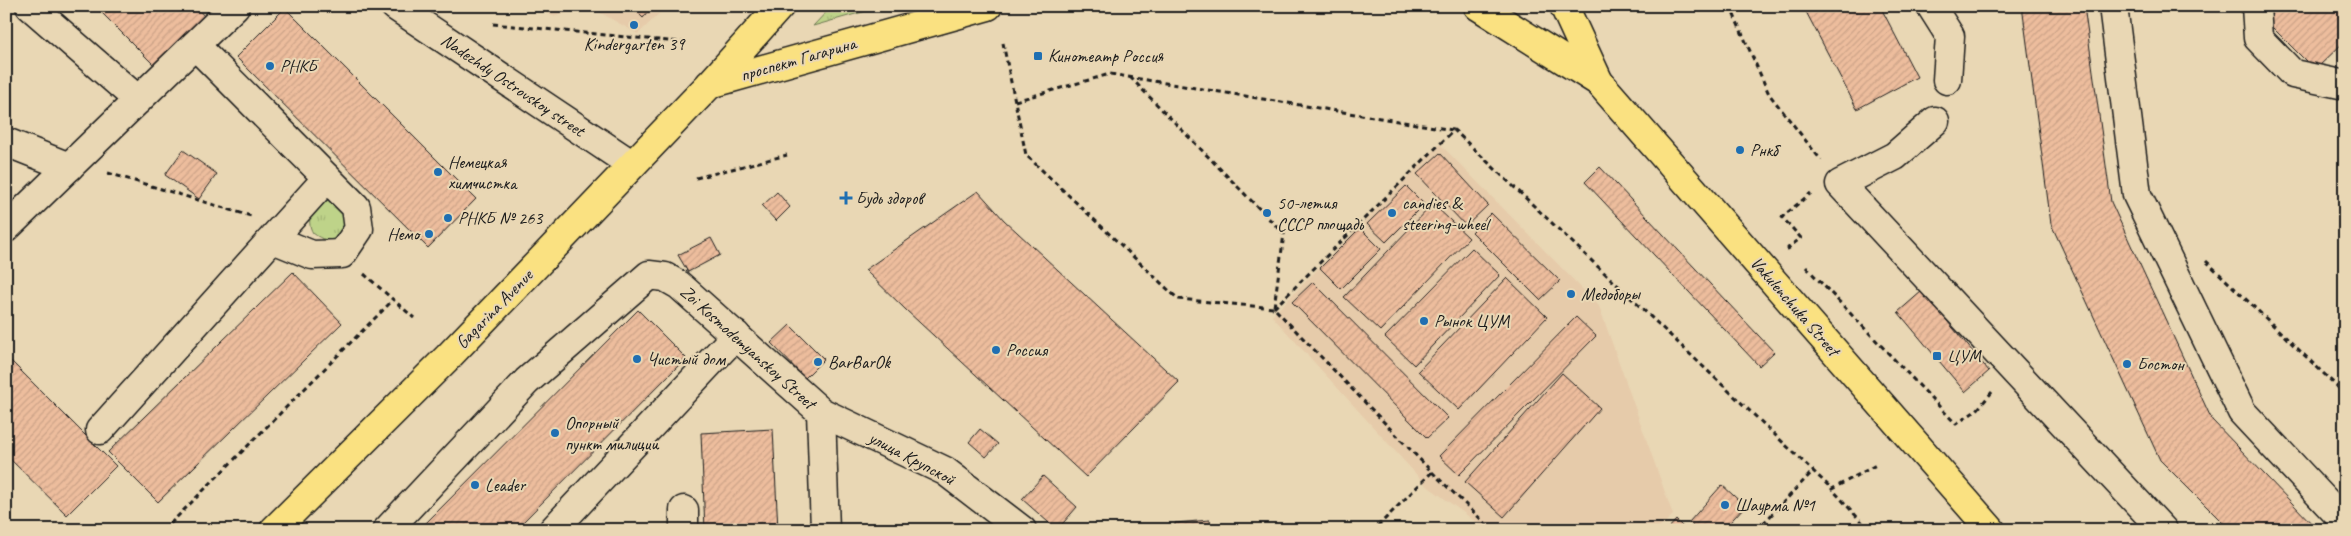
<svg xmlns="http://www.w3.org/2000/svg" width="2351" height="536" font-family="Caveat,sans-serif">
<defs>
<pattern id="grass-tufts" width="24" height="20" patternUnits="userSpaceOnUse" patternTransform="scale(1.25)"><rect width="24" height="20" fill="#bed389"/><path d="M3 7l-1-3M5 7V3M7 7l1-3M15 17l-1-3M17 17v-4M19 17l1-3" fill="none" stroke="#a3b576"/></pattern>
<pattern id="building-hatch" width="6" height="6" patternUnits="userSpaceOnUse" patternTransform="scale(1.25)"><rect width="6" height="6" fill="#edbd9d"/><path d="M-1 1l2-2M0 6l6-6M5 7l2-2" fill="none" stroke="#cba287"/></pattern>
</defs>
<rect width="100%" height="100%" fill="#e9d7b4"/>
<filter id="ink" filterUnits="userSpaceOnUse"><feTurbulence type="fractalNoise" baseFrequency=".02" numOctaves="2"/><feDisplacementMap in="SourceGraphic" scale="10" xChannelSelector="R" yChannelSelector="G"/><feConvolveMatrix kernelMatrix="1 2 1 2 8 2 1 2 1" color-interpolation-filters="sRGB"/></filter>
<g filter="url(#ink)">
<g fill="#e6cbaa">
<polygon points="536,6 667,6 638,34 592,8 552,16"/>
<polygon points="1440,144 1599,306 1673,515 1657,530 1487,530 1426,485 1272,316"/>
</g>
<g fill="url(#grass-tufts)" stroke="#6d7852">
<polygon points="832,6 884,6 813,26"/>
<path d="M329,200l6,1 13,19c-9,16 -16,28 -35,13 -8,-13 -1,-30 16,-33z"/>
</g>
<g fill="url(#building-hatch)" stroke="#1c1c1c">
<polygon points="95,6 195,6 206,18 157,68"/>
<polygon points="631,6 654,6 643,18"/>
<polygon points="1803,6 1880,6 1917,77 1857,109"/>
<polygon points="2022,6 2084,6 2111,202 2212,420 2318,530 2230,530 2160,460 2051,224"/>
<polygon points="2275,6 2345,6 2345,41 2315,70 2263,18"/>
<polygon points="285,8 476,199 428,248 236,57"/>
<polygon points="183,150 217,174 199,199 165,175"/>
<polygon points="1440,153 1488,205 1466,226 1417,174"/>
<polygon points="1600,167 1774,352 1759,366 1585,182"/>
<polygon points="1406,186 1424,204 1386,242 1367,224"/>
<polygon points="978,191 1004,220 1179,382 1086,477 906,310 865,270"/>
<polygon points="777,192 790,207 776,221 762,206"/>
<polygon points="1433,204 1469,238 1380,331 1344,297"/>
<polygon points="1491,213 1560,281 1540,300 1472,232"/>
<polygon points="1360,228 1381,249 1341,289 1320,268"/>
<polygon points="711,238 720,255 688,272 678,255"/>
<polygon points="1472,248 1500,275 1414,365 1385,337"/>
<polygon points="293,272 342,323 158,502 108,452"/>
<polygon points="1507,278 1547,317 1459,410 1418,371"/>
<polygon points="1313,282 1448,418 1427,438 1292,302"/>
<polygon points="1922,291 1989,371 1965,392 1898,312"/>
<polygon points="638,310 686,358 515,530 419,530"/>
<polygon points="1576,317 1596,336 1459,475 1439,456"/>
<polygon points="790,325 824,359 805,378 771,343"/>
<polygon points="6,356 116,466 67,515 6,455"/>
<polygon points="1562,373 1600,408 1504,517 1465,482"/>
<polygon points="773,429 778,530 705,530 701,433"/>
<polygon points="980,429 998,444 986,457 969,442"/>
<polygon points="1043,476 1077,507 1057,530 1022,499"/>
<polygon points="1722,485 1745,506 1723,530 1697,530 1689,522"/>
<polygon points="1210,520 1211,530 1175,530 1175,523"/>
<polygon points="1676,520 1686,530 1667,530"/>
</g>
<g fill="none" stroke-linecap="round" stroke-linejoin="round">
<g stroke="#1c1c1c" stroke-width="31">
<g id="minor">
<polyline points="30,6 138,100"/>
<polyline points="395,6 631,164"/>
<polyline points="1931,6 1950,36 1947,80"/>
<polyline points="2113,6 2137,195 2242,412 2345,522"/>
<polyline points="2256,6 2258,38 2293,74 2345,85"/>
<polyline points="195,45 356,207 359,229 342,254 312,255 273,239"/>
<polyline points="1935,121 1895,156 1840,184 2163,530"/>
<polyline points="6,142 69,167"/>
<polyline points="6,228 235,6"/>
<polyline points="821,412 945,471 1022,530"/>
<polyline points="100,430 327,178"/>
<polyline points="684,510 684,530"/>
<polyline points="387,530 527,381 649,275 665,277 679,285 821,412 825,530"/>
<polyline points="553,530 736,335"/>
</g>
</g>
<g stroke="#1c1c1c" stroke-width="31">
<g id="major">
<polyline points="1478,6 1599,82 1991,530"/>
<polyline points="1564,6 1599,82"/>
<polyline points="710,84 988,6"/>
<polyline points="274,530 448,357 710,84 780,6"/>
</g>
</g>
<g stroke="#1c1c1c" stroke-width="3" stroke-dasharray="5 4" stroke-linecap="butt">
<polyline points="1730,6 1769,94 1821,160"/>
<polyline points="493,24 689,43"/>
<polyline points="1003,43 1026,155 1178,299 1274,308 1432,472 1374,530"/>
<polyline points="1130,77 1284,234 1274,307"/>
<polyline points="1015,101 1110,74 1453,130"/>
<polyline points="108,173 251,216"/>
<polyline points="696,178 787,155"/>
<polyline points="1789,250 1788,248 1801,238 1782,217 1811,193"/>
<polyline points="2206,261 2345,394"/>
<polyline points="1806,267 1956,424 1977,410 1992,392"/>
<polyline points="364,274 414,318"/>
<polyline points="1274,308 1454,130 1832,489"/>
<polyline points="1432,472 1492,530"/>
<polyline points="164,530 393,300"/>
<polyline points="1757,530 1813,471"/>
<polyline points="1869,530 1832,489 1876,465"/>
</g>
<use href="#minor" stroke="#e9d7b4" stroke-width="28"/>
<use href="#major" stroke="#fae181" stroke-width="28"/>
</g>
</g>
<g fill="#1f6fb2" stroke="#e9d7b4" stroke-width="2">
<circle cx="634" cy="25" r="5"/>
<rect x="1033" y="51" width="10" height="10" rx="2.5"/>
<circle cx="270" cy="66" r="5"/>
<circle cx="1740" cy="150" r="5"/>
<circle cx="438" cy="172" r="5"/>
<path d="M843.5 190.5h5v5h5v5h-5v5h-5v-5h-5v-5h5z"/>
<circle cx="1267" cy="213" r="5"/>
<circle cx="1392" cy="213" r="5"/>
<circle cx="448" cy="218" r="5"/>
<circle cx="429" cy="234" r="5"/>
<circle cx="1571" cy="294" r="5"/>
<circle cx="1424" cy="321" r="5"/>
<circle cx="996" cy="350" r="5"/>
<rect x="1932" y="351" width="10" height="10" rx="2.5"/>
<circle cx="637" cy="359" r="5"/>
<circle cx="818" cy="362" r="5"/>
<circle cx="2127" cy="364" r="5"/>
<circle cx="555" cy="433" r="5"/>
<circle cx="475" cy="485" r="5"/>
<circle cx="1725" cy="505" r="5"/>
</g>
<g text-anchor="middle" stroke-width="4" stroke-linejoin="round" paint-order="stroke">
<g font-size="18" fill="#1c1c1c" stroke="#e9d7b4" text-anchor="start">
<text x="634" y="50" text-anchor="middle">Kindergarten 39</text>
<text x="1048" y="62">Кинотеатр Россия</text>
<text x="280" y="72">РНКБ</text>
<text x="1750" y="156">Рнкб</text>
<text x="448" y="168">Немецкая<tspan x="448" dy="21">химчистка</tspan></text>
<text x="856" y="204">Будь здоров</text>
<text x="1277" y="209">50-летия<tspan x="1277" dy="21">СССР площадь</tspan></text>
<text x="1402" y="209">candies &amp;<tspan x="1402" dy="21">steering-wheel</tspan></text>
<text x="458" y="224">РНКБ № 263</text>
<text x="419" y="240" text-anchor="end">Немо</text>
<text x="1581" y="300">Медоборы</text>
<text x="1434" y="327">Рынок ЦУМ</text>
<text x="1006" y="356">Россия</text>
<text x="1947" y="362">ЦУМ</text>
<text x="647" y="365">Чистый дом</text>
<text x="828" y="368">BarBarOk</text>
<text x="2137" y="370">Бостон</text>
<text x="565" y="429">Опорный<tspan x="565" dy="21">пункт милиции</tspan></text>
<text x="485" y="491">Leader</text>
<text x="1735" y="511">Шаурма №1</text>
</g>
<g font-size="18" fill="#1c1c1c" stroke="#e9d7b4">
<text transform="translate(798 59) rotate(-16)" y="6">проспект Гагарина</text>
<text transform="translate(513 85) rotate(34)" y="6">Nadezhdy Ostrovskoy street</text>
<text transform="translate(1795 306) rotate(49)" y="6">Vakulenchuka Street</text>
<text transform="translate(494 309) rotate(-46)" y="6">Gagarina Avenue</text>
<text transform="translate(748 347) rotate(42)" y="6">Zoi Kosmodemyanskoy Street</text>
<text transform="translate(912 458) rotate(28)" y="6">улица Крупской</text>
</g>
</g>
<rect width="2351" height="536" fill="none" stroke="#e9d7b4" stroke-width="25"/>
<rect x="12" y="12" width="2326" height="511" fill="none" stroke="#1c1c1c" stroke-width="2" filter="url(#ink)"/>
</svg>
